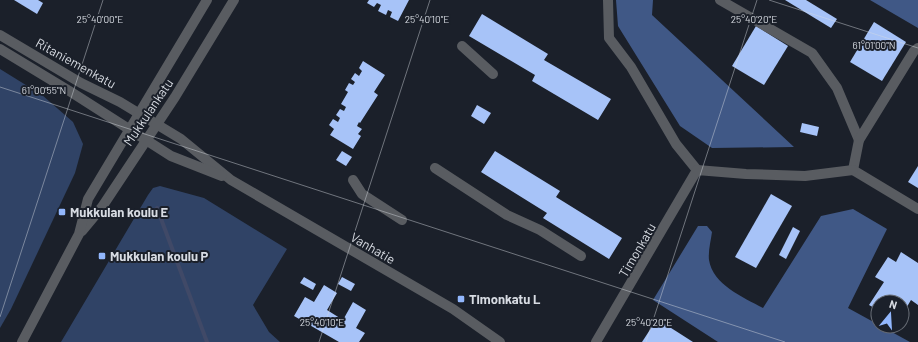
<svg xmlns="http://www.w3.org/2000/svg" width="918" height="342" font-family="Barlow,sans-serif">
<rect width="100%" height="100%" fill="#1b202a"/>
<g fill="#304366">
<polygon points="0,69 42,95 73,122 83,144 75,173 11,309 0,328"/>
<polygon points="160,186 204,198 287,249 253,305 269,332 280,342 61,342 148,195 153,188"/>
</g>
<g fill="#405886">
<polygon points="616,0 653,0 652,15 794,147 712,148 680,126 618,26"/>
<polygon points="870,0 918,0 918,28"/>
<path d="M853,209l34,20 -39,79 62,34h-192l-65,-42 45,-74h9l5,6c-1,8 -4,19 -3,28 4,25 34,37 54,48l58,-92z"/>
</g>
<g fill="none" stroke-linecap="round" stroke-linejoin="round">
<polyline stroke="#404967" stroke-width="4" points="157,208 207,342"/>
</g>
<g fill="#a7c3f8">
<polygon points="14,0 38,0 43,3 37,14"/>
<polygon points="369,0 409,0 398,21 390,17 392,12 388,10 386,15 378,11 381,5 377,3 374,7 367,3"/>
<polygon points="785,0 806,0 837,19 831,28"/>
<polygon points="482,14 548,54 544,60 611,99 598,120 532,81 535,75 469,36"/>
<polygon points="874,22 906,42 882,81 850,62"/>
<polygon points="756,26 788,46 764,85 732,66"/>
<polygon points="363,61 385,75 374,92 378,95 360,123 359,122 357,126 362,129 358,134 361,136 353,149 330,135 334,129 329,125 333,119 338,122 340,118 336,115 340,109 344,111 346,107 341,104 348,92 345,90 349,83 353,85 355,82 351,79 355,73 359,76 362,71 359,68"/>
<polygon points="477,105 491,113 484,124 471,116"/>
<polygon points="802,123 819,127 817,136 800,132"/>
<polygon points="342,151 352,157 346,166 336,160"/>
<polygon points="495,151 560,191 556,197 622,238 609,259 543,218 547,213 481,172"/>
<polygon points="918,166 918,188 908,182"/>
<polygon points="771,194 792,206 756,268 735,257"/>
<polygon points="793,227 800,231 786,259 779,255"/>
<polygon points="901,252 918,263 918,305 911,300 902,315 902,302 878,302 878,310 869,305 884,282 875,277 888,257 896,262"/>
<polygon points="304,277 316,284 313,290 300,283"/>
<polygon points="342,277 355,284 351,291 338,284"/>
<polygon points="324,285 337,293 327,310 343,320 353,302 366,310 356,328 365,333 359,342 339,342 294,316 305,297 314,302"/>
<polygon points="657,319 693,342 642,342"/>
</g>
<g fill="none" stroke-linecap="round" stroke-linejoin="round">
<g stroke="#595c61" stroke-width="10">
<polyline points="608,0 609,38 631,67 676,144 697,170"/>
<polyline points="720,0 812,53 837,88 859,140"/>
<polyline points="0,35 81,83 120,102 181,139 231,180 453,309 500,342"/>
<polyline points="462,46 493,74"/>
<polyline points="0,49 71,92 171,156 222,176"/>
<polyline points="435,168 507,215 540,230 581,256"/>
<polyline points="853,170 859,140 914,51 918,48"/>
<polyline points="853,170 918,209"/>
<polyline points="353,180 362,194 402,220"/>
<polyline points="82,231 102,207 175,97 234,0"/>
<polyline points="22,342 79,234 88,199 207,0"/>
<polyline points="596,342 697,170 746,174 805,176 853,170"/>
</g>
</g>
<path fill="none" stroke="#d7dbe2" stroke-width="1" stroke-opacity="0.45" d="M769,0l149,48M0,87l785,255M0,317l103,-317M319,342l111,-342M646,342l111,-342"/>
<g fill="#92b7fd" stroke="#1b202a" stroke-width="1.5">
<rect x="58" y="208" width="8" height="8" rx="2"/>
<rect x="98" y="252" width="8" height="8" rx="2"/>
<rect x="457" y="295" width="8" height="8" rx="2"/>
</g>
<g text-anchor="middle" stroke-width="4" stroke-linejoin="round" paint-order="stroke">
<g font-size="13" fill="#d7dbe2" stroke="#1b202a">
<text transform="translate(76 63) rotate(29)" y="5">Ritaniemenkatu</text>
<text transform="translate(148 112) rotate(-56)" y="5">Mukkulankatu</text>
<text transform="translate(373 248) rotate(30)" y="5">Vanhatie</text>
<text transform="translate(637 250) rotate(-60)" y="5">Timonkatu</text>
</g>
<g font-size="13" font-weight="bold" fill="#d7dbe2" stroke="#1b202a" text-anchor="start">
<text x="70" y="217">Mukkulan koulu E</text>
<text x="110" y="261">Mukkulan koulu P</text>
<text x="469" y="304">Timonkatu L</text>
</g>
</g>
<g font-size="10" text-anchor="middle" fill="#d7dbe2" stroke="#1b202a" stroke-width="4" stroke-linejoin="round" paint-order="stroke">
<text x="100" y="23">25°40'00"E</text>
<text x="427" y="23">25°40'10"E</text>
<text x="754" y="23">25°40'20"E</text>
<text x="874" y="49">61°01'00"N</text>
<text x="44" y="94">61°00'55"N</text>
<text x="322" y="326">25°40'10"E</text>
<text x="649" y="326">25°40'20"E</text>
</g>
<g transform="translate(890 314) rotate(18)"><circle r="19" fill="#1b202a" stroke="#666b74"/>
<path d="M0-3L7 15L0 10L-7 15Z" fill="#92b7fd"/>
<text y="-6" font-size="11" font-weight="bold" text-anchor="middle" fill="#d7dbe2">N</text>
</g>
</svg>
